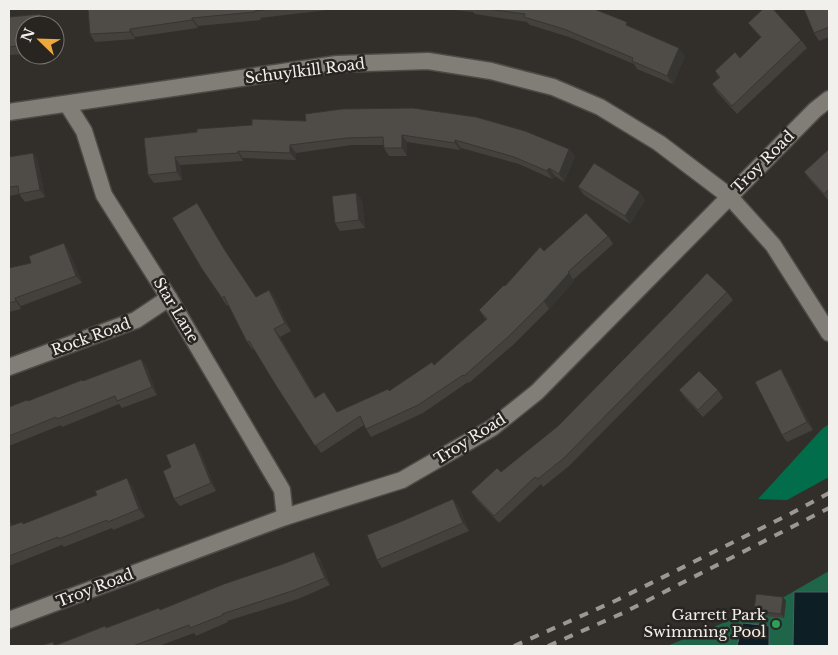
<svg xmlns="http://www.w3.org/2000/svg" width="838" height="655" font-family="'Libre Baskerville',serif">
<rect width="100%" height="100%" fill="#322f2a"/>
<polygon fill="#1f6549" points="829,571 829,646 667,646 777,601"/>
<polygon fill="#026d4a" points="829,424 829,477 787,500 758,499 822,429"/>
<g fill="#0e1e25" stroke="#525d61">
<polygon points="794,592 829,592 829,646 793,646"/>
<polygon points="743,623 769,626 769,646 737,646"/>
</g>
<g fill="none" stroke-linecap="round" stroke-linejoin="round">
<g stroke="#4e4b47" stroke-width="19">
<g id="minor">
<polyline points="67,104 84,131 104,195 169,298 282,490 285,517"/>
<polyline points="9,112 337,64 428,61 491,71 553,87 600,107 659,143 729,196 773,245 829,333"/>
<polyline points="9,367 136,320 169,298"/>
<polyline points="9,620 285,517 402,480 492,428 537,392 815,110 829,99"/>
</g>
</g>
<use href="#minor" stroke="#817e78" stroke-width="16"/>
<g stroke="#9b9894" stroke-width="4" stroke-dasharray="9 9" stroke-linecap="butt">
<polyline points="514,646 617,600 788,515 829,493"/>
<polyline points="548,646 623,613 829,508"/>
</g>
</g>
<g fill="#44413d">
<polygon points="88,9 327,9 327,10 260,18 261,20 198,26 198,28 135,37 135,39 95,42 90,34"/>
<polygon points="443,9 594,9 685,56 673,84 637,69 634,64 569,37 530,25 527,22 475,14 473,12"/>
<polygon points="829,9 829,37 819,41 814,33"/>
<polygon points="9,17 46,22 46,25 25,25 25,54 9,55"/>
<polygon points="748,23 801,40 807,48 737,114 717,92 712,84 719,78 715,71 740,58 761,38 754,30"/>
<polygon points="252,119 569,149 575,157 564,182 555,176 552,179 519,164 461,148 460,150 407,142 407,156 389,156 384,148 384,145 352,145 296,153 296,160 243,158 243,161 180,165 182,180 154,183 148,175 144,138 252,125"/>
<polygon points="829,149 829,201 810,180 804,172"/>
<polygon points="33,153 38,161 45,197 25,202 19,194 9,196 9,157"/>
<polygon points="578,187 645,200 630,224 584,195"/>
<polygon points="356,193 362,201 365,228 340,231 335,223"/>
<polygon points="197,203 229,257 256,297 269,290 275,298 291,331 280,337 316,398 337,412 390,391 434,365 486,320 479,310 505,286 544,251 608,236 613,244 573,280 574,281 549,309 513,345 469,383 468,382 423,413 371,437 364,425 321,453 275,384 254,349 253,350 247,342 228,305 227,306 202,269"/>
<polygon points="69,251 82,283 21,306 21,309 9,312 9,268 31,263"/>
<polygon points="727,292 733,300 569,466 543,487 541,484 499,523 477,500 471,492 501,472"/>
<polygon points="141,359 147,367 157,395 122,408 119,404 62,427 61,425 9,446 9,407 28,401 83,381"/>
<polygon points="786,377 813,430 787,442 782,435"/>
<polygon points="679,390 718,390 723,398 703,417 685,398"/>
<polygon points="200,451 216,491 180,506 174,499 171,467"/>
<polygon points="132,486 145,517 113,530 112,528 64,547 62,545 9,566 9,520 12,526 23,524"/>
<polygon points="459,507 469,531 382,568 377,560 400,522"/>
<polygon points="314,552 320,559 330,585 298,599 227,621 228,622 196,636 194,633 159,646 40,646 53,642 55,645 105,626 106,628 159,608 160,610 283,564"/>
<polygon points="783,597 786,601 784,618 756,615 754,611"/>
</g>
<g fill="#373532">
<polygon points="40,14 46,22 46,25 41,25"/>
<polygon points="192,18 198,26 198,28 192,20"/>
<polygon points="130,29 135,37 135,39 130,32"/>
<polygon points="679,48 685,56 673,84 667,76"/>
<polygon points="402,135 407,142 407,156 402,148"/>
<polygon points="455,140 461,148 460,150 455,143"/>
<polygon points="290,145 296,153 296,160 290,153"/>
<polygon points="569,149 575,157 564,182 559,174"/>
<polygon points="238,151 243,158 243,161 238,153"/>
<polygon points="33,153 38,161 45,197 40,190"/>
<polygon points="175,157 180,165 182,180 177,172"/>
<polygon points="549,168 555,176 552,179 547,171"/>
<polygon points="640,192 645,200 630,224 625,216"/>
<polygon points="356,193 362,201 365,228 359,220"/>
<polygon points="64,243 69,251 82,283 76,276"/>
<polygon points="569,273 574,281 549,309 544,301"/>
<polygon points="269,290 275,298 291,331 285,323"/>
<polygon points="15,298 21,306 21,309 16,301"/>
<polygon points="274,329 280,337 320,406 315,398"/>
<polygon points="141,359 147,367 157,395 152,387"/>
<polygon points="781,369 786,377 813,430 807,422"/>
<polygon points="195,443 200,451 216,491 211,483"/>
<polygon points="127,478 132,486 145,517 139,509"/>
<polygon points="453,499 459,507 469,531 463,523"/>
<polygon points="314,552 320,559 330,585 325,578"/>
<polygon points="783,597 786,601 784,618 781,614"/>
</g>
<g fill="#4f4c47" stroke="#373532">
<polygon points="88,9 271,9 255,11 255,12 192,18 192,20 130,29 130,32 90,34"/>
<polygon points="487,9 594,9 627,22 626,25 679,48 667,76 632,61 633,58 564,29 524,17 525,14"/>
<polygon points="763,9 773,9 801,40 732,106 712,84 720,77 715,71 735,52 740,58 761,37 748,23"/>
<polygon points="804,9 829,9 829,27 814,33"/>
<polygon points="40,14 41,25 25,25 25,45 9,47 9,17"/>
<polygon points="413,108 476,117 525,131 569,149 559,174 549,168 547,171 514,157 455,140 455,143 402,135 402,148 384,148 383,137 347,138 290,145 290,153 238,151 238,153 175,157 177,172 148,175 144,138 197,132 197,129 252,125 252,119 306,121 305,114 342,109"/>
<polygon points="829,149 829,189 824,194 804,172"/>
<polygon points="33,153 40,190 19,194 18,186 9,187 9,157"/>
<polygon points="594,163 640,192 625,216 578,187"/>
<polygon points="356,193 359,220 335,223 332,196"/>
<polygon points="197,203 224,249 256,297 269,290 285,323 274,329 315,398 324,392 337,412 388,389 389,391 432,362 434,365 487,319 479,310 504,285 505,286 540,247 544,251 586,213 608,236 568,272 569,273 544,301 508,337 464,376 463,375 418,405 366,429 360,416 315,446 275,384 249,341 247,342 224,296 222,298 202,269 172,218"/>
<polygon points="64,243 76,276 15,298 16,301 9,303 9,268 31,263 29,256"/>
<polygon points="707,273 727,292 564,458 538,479 535,477 494,516 471,492 497,468 501,472 558,426 670,312"/>
<polygon points="141,359 152,387 117,401 115,396 57,419 56,417 9,436 9,407 27,400 28,401 82,380 83,381"/>
<polygon points="781,369 807,422 782,435 755,382"/>
<polygon points="699,371 718,390 698,410 679,390"/>
<polygon points="195,443 211,483 174,499 163,471 171,467 166,455"/>
<polygon points="127,478 139,509 108,522 107,520 58,539 58,537 9,556 9,522 10,526 22,522 23,524 97,495 95,491"/>
<polygon points="453,499 463,523 377,560 367,535 400,522"/>
<polygon points="314,552 325,578 292,591 222,614 223,615 190,628 189,625 133,646 40,646 53,642 54,646 105,626 106,628 159,608 160,610 224,584 283,564"/>
<polygon points="756,594 783,597 781,614 754,611"/>
</g>
<circle fill="#2e9e5b" stroke="#282521" stroke-width="2" cx="776" cy="624" r="5"/>
<g text-anchor="middle" stroke-width="5" stroke-linejoin="round" paint-order="stroke">
<g font-size="15" fill="#f2f0ed" stroke="#282521">
<text transform="translate(305 71) rotate(-7)" y="5">Schuylkill Road</text>
<text transform="translate(763 162) rotate(-45)" y="5">Troy Road</text>
<text transform="translate(176 310) rotate(59)" y="5">Star Lane</text>
<text transform="translate(91 337) rotate(-20)" y="5">Rock Road</text>
<text transform="translate(470 439) rotate(-32)" y="5">Troy Road</text>
<text transform="translate(95 588) rotate(-21)" y="5">Troy Road</text>
</g>
<g font-size="15" fill="#f2f0ed" stroke="#282521" text-anchor="end">
<text x="766" y="620">Garrett Park<tspan x="766" dy="17">Swimming Pool</tspan></text>
</g>
</g>
<rect width="838" height="655" fill="none" stroke="#f2f0ed" stroke-width="20"/>
<g transform="translate(40 40) rotate(293)"><circle r="24" fill="#282521" stroke="#797673"/>
<path d="M0-4L9 19L0 12L-9 19Z" fill="#eea83c"/>
<text y="-8" font-size="14" font-weight="bold" text-anchor="middle" fill="#f2f0ed">N</text>
</g>
</svg>
